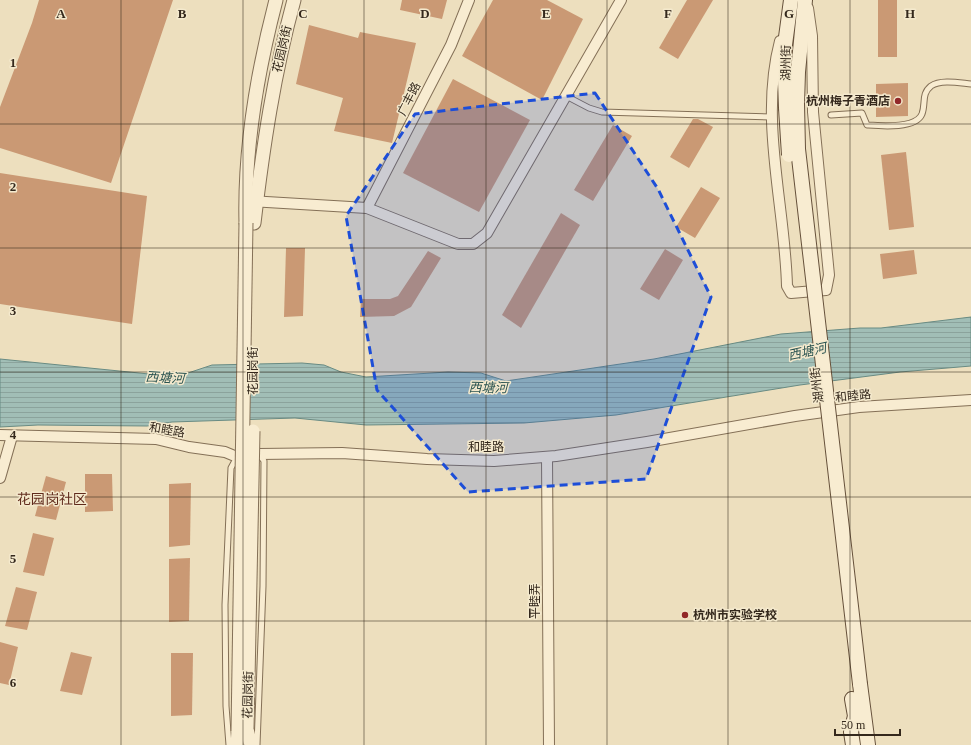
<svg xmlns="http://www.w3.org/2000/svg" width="971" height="745" font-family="'Times New Roman','Noto Sans SC',serif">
<defs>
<pattern id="water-rules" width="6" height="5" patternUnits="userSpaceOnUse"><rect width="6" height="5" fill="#a1beb6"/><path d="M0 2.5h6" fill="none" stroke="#8ba39c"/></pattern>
</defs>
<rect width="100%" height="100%" fill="#eddfbe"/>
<polygon fill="url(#water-rules)" stroke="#698b83" points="971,317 971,366 900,372 800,385 616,415 524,423 366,425 295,418 172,422 147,426 38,425 0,427 0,359 159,375 179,376 212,365 302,363 324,365 341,372 366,377 448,372 481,373 506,381 654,359 781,334 860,328 881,328"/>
<g fill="#ca9974">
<polygon points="39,0 173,0 111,183 0,148 0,107 32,23"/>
<polygon points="402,0 447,0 442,19 400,10"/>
<polygon points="493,0 547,0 583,19 542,100 462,56"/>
<polygon points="687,0 713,0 678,59 659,48"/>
<rect x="878" y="0" width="19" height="57"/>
<polygon points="309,25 358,38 360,32 416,43 392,143 334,131 343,98 296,84"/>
<polygon points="453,79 530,120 479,212 403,173"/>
<polygon points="908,83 908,116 876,117 876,84"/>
<polygon points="693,119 698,119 713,127 689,168 670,157"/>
<polygon points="613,125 632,136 593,201 574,190"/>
<polygon points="906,152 914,227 889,230 881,155"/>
<polygon points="0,173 147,196 132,324 0,304"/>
<polygon points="701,187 720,198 695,238 676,227"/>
<polygon points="561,213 580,225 521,328 502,315"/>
<polygon points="286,248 305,248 303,316 284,317"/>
<polygon points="665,249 683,260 659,300 640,289"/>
<polygon points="914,250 917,274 883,279 880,254"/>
<polygon points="428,251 441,258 411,307 394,316 360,317 361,299 390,299 398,296"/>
<polygon points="85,474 112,474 113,511 85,512"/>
<polygon points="46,476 66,482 56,520 35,516"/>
<polygon points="191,483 190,545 169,547 169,484"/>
<polygon points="33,533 54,538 44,576 23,572"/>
<polygon points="190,558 189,621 169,622 169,559"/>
<polygon points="16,587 37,592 27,630 5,626"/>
<polygon points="0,642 18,647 9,685 0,683"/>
<polygon points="71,652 92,657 82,695 60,691"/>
<polygon points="171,653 193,653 192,715 171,716"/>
</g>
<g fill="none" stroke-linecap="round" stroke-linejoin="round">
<g stroke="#847057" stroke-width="7">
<g id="service">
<polyline points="566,96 589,108 602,112 773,117"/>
<path d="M831,115l31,-2 5,12c14,1 49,4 55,-11 4,-11 -1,-20 9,-28 10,-7 29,-3 40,-2"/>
<polyline points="229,745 226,706 225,605 231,468 237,457"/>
<polyline points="257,745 263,586 264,461 259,454"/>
</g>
</g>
<g stroke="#847057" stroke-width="12">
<g id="minor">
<path d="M780,41c-21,80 5,164 7,245l4,7 35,-3 3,-15 -16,-163 -1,-76 -4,-28"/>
<polyline points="249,201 367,208 458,244 473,244 487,233 621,0"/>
<polyline points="367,208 451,45 469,0"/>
<polyline points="0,435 156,439 189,447 225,452 237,457 259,454 342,453 427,459 494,461 556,456 647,442 795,416 859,407 971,400"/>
<polyline points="547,457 549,745"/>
<polyline points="0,478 12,436"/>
</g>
</g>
<g stroke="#847057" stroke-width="15">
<g id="tertiary">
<path d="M246,223c-2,-76 11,-150 30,-223"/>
<path d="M254,223c9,-76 20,-150 40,-223"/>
<polyline points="247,729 251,745"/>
<polyline points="237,745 238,731"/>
</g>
</g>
<g stroke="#66513b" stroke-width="16">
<g id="secondary">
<polyline points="797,104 798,72 805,0"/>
<polyline points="786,108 784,52 791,0"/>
<polyline points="860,684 868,745"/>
<polyline points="852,699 855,716 851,732 853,745"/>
</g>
</g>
<use href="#service" stroke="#f8ecd1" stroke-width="5"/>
<use href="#minor" stroke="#f8ecd1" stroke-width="10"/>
<use href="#tertiary" stroke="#f8ecd1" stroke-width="13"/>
<use href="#secondary" stroke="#f8ecd1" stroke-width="14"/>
<g stroke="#847057" stroke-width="15" stroke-linecap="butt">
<g id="tertiary-bridge">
<polyline points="247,729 253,431"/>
<polyline points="238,731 246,223"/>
</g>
</g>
<g stroke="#66513b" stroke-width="16" stroke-linecap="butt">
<g id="secondary-bridge">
<polyline points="797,104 798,149 860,684"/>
<polyline points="786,108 789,155"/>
</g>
</g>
<use href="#tertiary-bridge" stroke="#f8ecd1" stroke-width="13"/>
<use href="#secondary-bridge" stroke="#f8ecd1" stroke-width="14"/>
</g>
<path fill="#1d4ed8" fill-opacity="0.2" stroke="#1d4ed8" stroke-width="3" stroke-dasharray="8 5" stroke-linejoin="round" d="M595,93l63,96 53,108 -65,182 -178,13 -91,-102 -31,-174 69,-102z"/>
<path fill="none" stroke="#34281c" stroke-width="1" stroke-opacity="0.55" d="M121,0v745M243,0v745M364,0v745M486,0v745M607,0v745M728,0v745M850,0v745M0,124h971M0,248h971M0,372h971M0,497h971M0,621h971"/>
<g fill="#922829" stroke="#f4e9cd" stroke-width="1.5">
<circle cx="898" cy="101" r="4"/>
<circle cx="685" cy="615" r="4"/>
</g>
<g text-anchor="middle" stroke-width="3" stroke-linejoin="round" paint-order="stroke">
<g font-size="12" fill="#34281c" stroke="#f4e9cd">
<text transform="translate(282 49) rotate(-77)" y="4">花园岗街</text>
<text transform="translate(786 63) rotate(-89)" y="4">湖州街</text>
<text transform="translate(409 99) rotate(-63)" y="4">广丰路</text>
<text transform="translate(253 371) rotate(-90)" y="4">花园岗街</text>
<text transform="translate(817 385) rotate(-97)" y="4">湖州街</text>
<text transform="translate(853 396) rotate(-6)" y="4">和睦路</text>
<text transform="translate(167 430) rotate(10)" y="4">和睦路</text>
<text x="486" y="451">和睦路</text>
<text transform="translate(535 601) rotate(-90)" y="4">平睦弄</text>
<text transform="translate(248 695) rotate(-89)" y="4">花园岗街</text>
</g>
<g font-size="12" font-weight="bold" fill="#34281c" stroke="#f4e9cd" text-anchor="end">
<text x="890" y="105">杭州梅子青酒店</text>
<text x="693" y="619" text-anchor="start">杭州市实验学校</text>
</g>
<g font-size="13" font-style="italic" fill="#2b5451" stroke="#f4e9cd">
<text transform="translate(807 351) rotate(-12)" y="5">西塘河</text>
<text transform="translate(165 377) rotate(3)" y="5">西塘河</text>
<text transform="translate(488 387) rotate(1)" y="5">西塘河</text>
</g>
<g font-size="14" fill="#602b1c" stroke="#f4e9cd">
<text x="52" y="504">花园岗社区</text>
</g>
</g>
<g font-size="13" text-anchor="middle" font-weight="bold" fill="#34281c" stroke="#f4e9cd" stroke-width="3" stroke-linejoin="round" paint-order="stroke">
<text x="61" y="18">A</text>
<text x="182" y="18">B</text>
<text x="303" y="18">C</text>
<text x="425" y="18">D</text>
<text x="546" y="18">E</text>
<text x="668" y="18">F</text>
<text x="789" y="18">G</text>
<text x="910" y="18">H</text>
<text x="13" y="67">1</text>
<text x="13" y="191">2</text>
<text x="13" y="315">3</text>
<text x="13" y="439">4</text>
<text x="13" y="563">5</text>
<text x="13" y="687">6</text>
</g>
<path d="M835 729v6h65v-6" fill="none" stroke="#34281c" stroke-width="2"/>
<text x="841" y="729" font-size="12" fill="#34281c" stroke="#f4e9cd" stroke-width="3" paint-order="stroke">50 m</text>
</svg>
